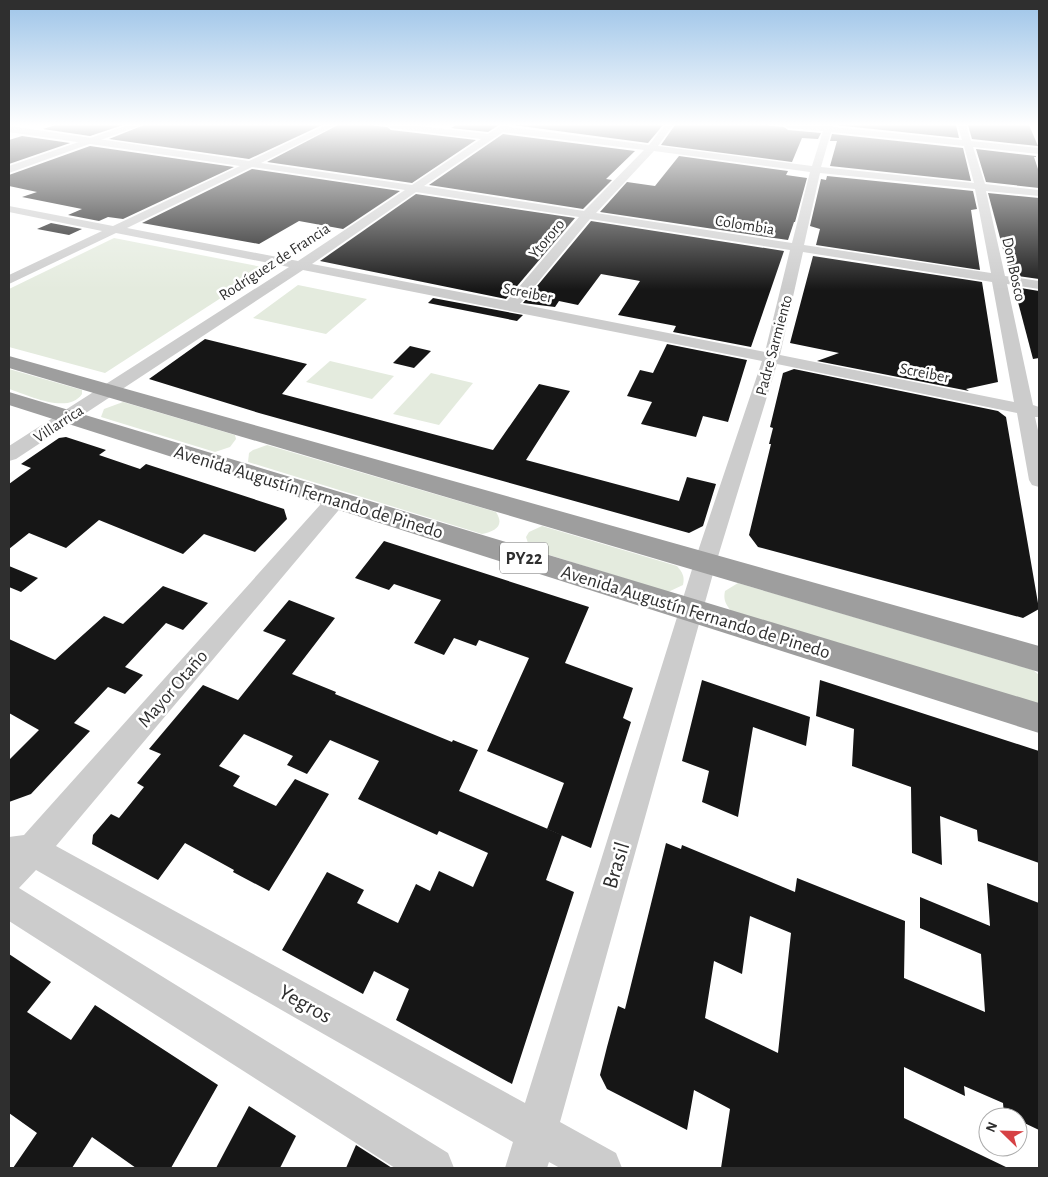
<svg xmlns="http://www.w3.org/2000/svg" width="1048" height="1177" font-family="'Alegreya Sans',sans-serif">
<rect width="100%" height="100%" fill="#fff"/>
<g fill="#e4ebde">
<polygon points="114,238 267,268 105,373 9,347 9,289"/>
<polygon points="298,285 367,299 326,334 253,318"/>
<polygon points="330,361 394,376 372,399 306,382"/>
<path d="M9,369l73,21v4c-14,21 -54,1 -73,-5z"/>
<polygon points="431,373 473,383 439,425 393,414"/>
<polygon points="123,402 235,435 236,439 230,447 215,452 101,417 104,409"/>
<path d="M267,445l229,67c9,14 -1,19 -14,22l-234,-72 1,-9 4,-3z"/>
<path d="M542,526l135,40c5,6 8,10 6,19l-15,7 -138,-43 -4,-12 3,-5z"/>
<path d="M738,583l295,87 6,5v29l-308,-93c-5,-7 -8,-11 -6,-20z"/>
</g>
<g fill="#161616" fill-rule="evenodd">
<polygon points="56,125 123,125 90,136 43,129"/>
<polygon points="144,125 322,125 249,159 109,139"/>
<polygon points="338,125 368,125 387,127 391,130 476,140 412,183 267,162"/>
<polygon points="456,125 499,125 488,132 451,128"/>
<polygon points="513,125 663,125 648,143"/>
<polygon points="675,125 763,125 784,127 788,130 821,133 818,139 802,138 792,162 661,145"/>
<polygon points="835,125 956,125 959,138"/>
<polygon points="968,125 1029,125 1038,146 972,139"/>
<polygon points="503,134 635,151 606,179 612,180 583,209 429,185"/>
<polygon points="832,134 963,148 971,181 830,166 837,141 830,141"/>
<polygon points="22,136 70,143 9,164 9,140"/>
<polygon points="90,146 234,167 123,219 108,217 99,221 68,215 82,209 22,197 37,192 9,186 9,175"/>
<polygon points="976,149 1036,156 1036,157 1034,157 1039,172 1039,188 986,182"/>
<polygon points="679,156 788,171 786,175 807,178 795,222 794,222 788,240 600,212 627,182 655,186"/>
<polygon points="252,169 400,191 343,229 299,221 259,244 142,223"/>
<polygon points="827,176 973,191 977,209 971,210 980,270 816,245 820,229 810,226 821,179 826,180"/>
<polygon points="988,193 1039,198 1039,279 1010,275"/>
<polygon points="416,194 575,218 506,299 320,261"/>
<polygon points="591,221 784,251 751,347 673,332 676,326 618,315 640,281 601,274 578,305 559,301 555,307 523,303"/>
<polygon points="51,223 82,229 69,235 37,229"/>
<polygon points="813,256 982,282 998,382 966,389 969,391 817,361 839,353 790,343"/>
<polygon points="1014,287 1039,291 1039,358 1033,359"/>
<polygon points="433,298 523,315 517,321 428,303"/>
<polygon points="205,339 307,364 282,394 493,450 539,384 570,391 526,460 679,501 687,477 716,484 703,526 689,533 259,413 149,379"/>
<polygon points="667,344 747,360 728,422 703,416 696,437 641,424 652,402 627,396 640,370 653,373"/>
<polygon points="410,346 431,351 414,368 393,363"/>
<polygon points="794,369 998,411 1006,417 1039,609 1023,618 758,547 749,535 771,444 769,444 773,428 770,427 783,373"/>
<polygon points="66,437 106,450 99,455 140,469 146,464 284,509 287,519 255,552 204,534 183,554 99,520 66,548 29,533 9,549 9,484 31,468 21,464 59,438"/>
<polygon points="384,541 589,607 565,663 633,688 623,718 631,722 591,848 547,829 564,783 487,751 529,658 479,640 476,646 454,638 444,655 414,643 441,600 394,584 389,590 355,578"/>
<polygon points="9,566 38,578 21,592 9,587"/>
<polygon points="163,586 208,603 183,630 166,623 125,667 143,675 125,694 108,687 74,723 90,731 31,794 9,802 9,760 39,730 9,713 9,639 55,660 104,616 123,624"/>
<polygon points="289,600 335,618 292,674 336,692 335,694 452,742 453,740 478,750 459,791 562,835 546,880 574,892 512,1084 396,1020 409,989 374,971 363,994 282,950 327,872 364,890 357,903 398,923 416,884 430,891 439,871 473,887 488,853 439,831 437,835 358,799 379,761 330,740 307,774 287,765 293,756 244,734 219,766 240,776 233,786 276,806 295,779 329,794 269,891 233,872 234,870 185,843 158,880 92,844 93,835 111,814 119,818 144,787 137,783 161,754 149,749 203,685 238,700 286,640 263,631"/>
<polygon points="702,680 810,717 806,746 753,727 738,817 702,802 709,771 682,761"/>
<polygon points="820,680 1039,751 1039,863 978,841 977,830 940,816 942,865 912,853 911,787 852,766 854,729 816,716"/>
<path d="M666,843l15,6 1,-4 113,47 2,-14 108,43 -1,57 81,34 -4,-58 -61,-26v-31l70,29 -3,-43 52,20v227l-21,-10v-3h-7l-7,-3 -1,-11 -39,-17 1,10 -61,-29v51l104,50h-287l9,-59 -36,-19 -7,40 -80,-41 -7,-14 7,-28 11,-41 7,3zM750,916l41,17 -13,120 -73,-35 9,-57 28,13z"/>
<polygon points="9,954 51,982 27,1012 71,1040 95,1005 218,1085 171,1168 136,1168 92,1137 72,1168 13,1168 37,1133 9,1113"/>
<polygon points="249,1106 296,1136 280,1168 216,1168"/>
<polygon points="356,1145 392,1168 346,1168"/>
</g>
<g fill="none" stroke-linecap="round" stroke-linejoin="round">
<path fill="#ccc" fill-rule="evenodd" d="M326,125h10l-75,38 151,22 69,-46 -90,-11 -4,-3h24l77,9 14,-9h9l-2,2 140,18 16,-20h8l-15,21 154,20 11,-35 -35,-3 -4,-3h49v2l129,13 -4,-15h8l5,16 68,7v6l-66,-7 12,37 54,6v6l-53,-5 19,85 34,5v8l-32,-5 26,121 6,2v10h-4l4,18v52l-7,-2 -3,-5 -12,-67 -240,-49 -61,199 -156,559 56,31 6,15h-62l-11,-6 -2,6h-42l8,-26 -477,-272 -17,18 429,265 6,15h-59l-386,-247v-84l15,-2 305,-340 7,-2 7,2 3,5 -3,5 -287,341 469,257 169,-540 68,-202 -459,-91 -287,189 -7,2v-15l280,-179 -173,-34 -107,51v-9l93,-44 -93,-19v-6l104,20 127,-60 -231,-34v-6l240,35zM503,132l141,18 -60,61 -160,-25zM831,132l133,14 10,37 -153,-16zM654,151l156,21 -18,71 -196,-30zM252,167l153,23 -107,71 -171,-33zM820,173l155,16 16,84 -187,-28zM416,192l163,25 -72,84 -195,-37zM590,219l200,31 -25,102 -245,-48zM803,252l189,30 22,120 -234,-47z"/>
<polygon fill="#ccc" fill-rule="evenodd" points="128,125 142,125 9,173 9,166"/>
<g fill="#9e9e9e" fill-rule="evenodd">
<polygon points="9,356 1039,646 1039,672 9,368"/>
<polygon points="9,392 1039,703 1039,733 9,405"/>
</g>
</g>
<linearGradient id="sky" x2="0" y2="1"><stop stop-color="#9dc4e8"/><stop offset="0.43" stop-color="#fff"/><stop offset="1" stop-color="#fff" stop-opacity="0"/></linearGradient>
<rect width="1048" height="290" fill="url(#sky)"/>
<g text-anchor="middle" stroke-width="5" stroke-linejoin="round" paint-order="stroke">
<g font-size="16" fill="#2f2f2f" stroke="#fff">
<text transform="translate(745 224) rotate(9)" y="6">Colombia</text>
<text transform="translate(546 238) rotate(-50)" y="6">Ytororo</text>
<text transform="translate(274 261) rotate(-33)" y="6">Rodríguez de Francia</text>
<text transform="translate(1015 269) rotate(78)" y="6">Don Bosco</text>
<text transform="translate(528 292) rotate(11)" y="6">Screiber</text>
<text transform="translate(773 345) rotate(-75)" y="6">Padre Sarmiento</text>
<text transform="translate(925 372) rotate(11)" y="6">Screiber</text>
<text transform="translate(58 423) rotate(-33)" y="6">Villarrica</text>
</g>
<rect fill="#fff" stroke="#6d6d6d" stroke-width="1" x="500" y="542.5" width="48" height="31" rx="4"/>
<g font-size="18" font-weight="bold" fill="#2f2f2f">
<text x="524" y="564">PY22</text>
</g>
<g font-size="19" fill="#2f2f2f" stroke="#fff">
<text transform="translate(309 491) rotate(17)" y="7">Avenida Augustín Fernando de Pinedo</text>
<text transform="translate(696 611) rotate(17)" y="7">Avenida Augustín Fernando de Pinedo</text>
<text transform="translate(172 688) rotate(-49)" y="7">Mayor Otaño</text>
</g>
<g font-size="22" fill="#2f2f2f" stroke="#fff">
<text transform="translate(615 865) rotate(-73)" y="8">Brasil</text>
<text transform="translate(306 1003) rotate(29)" y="8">Yegros</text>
</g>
</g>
<rect width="1048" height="1177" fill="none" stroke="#2f2f2f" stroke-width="20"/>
<g transform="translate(1003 1132) rotate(293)"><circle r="24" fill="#ffffff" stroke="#acacac"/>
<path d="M0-4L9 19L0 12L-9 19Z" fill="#d64144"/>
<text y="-8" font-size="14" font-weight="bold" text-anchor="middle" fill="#2f2f2f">N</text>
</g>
</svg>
